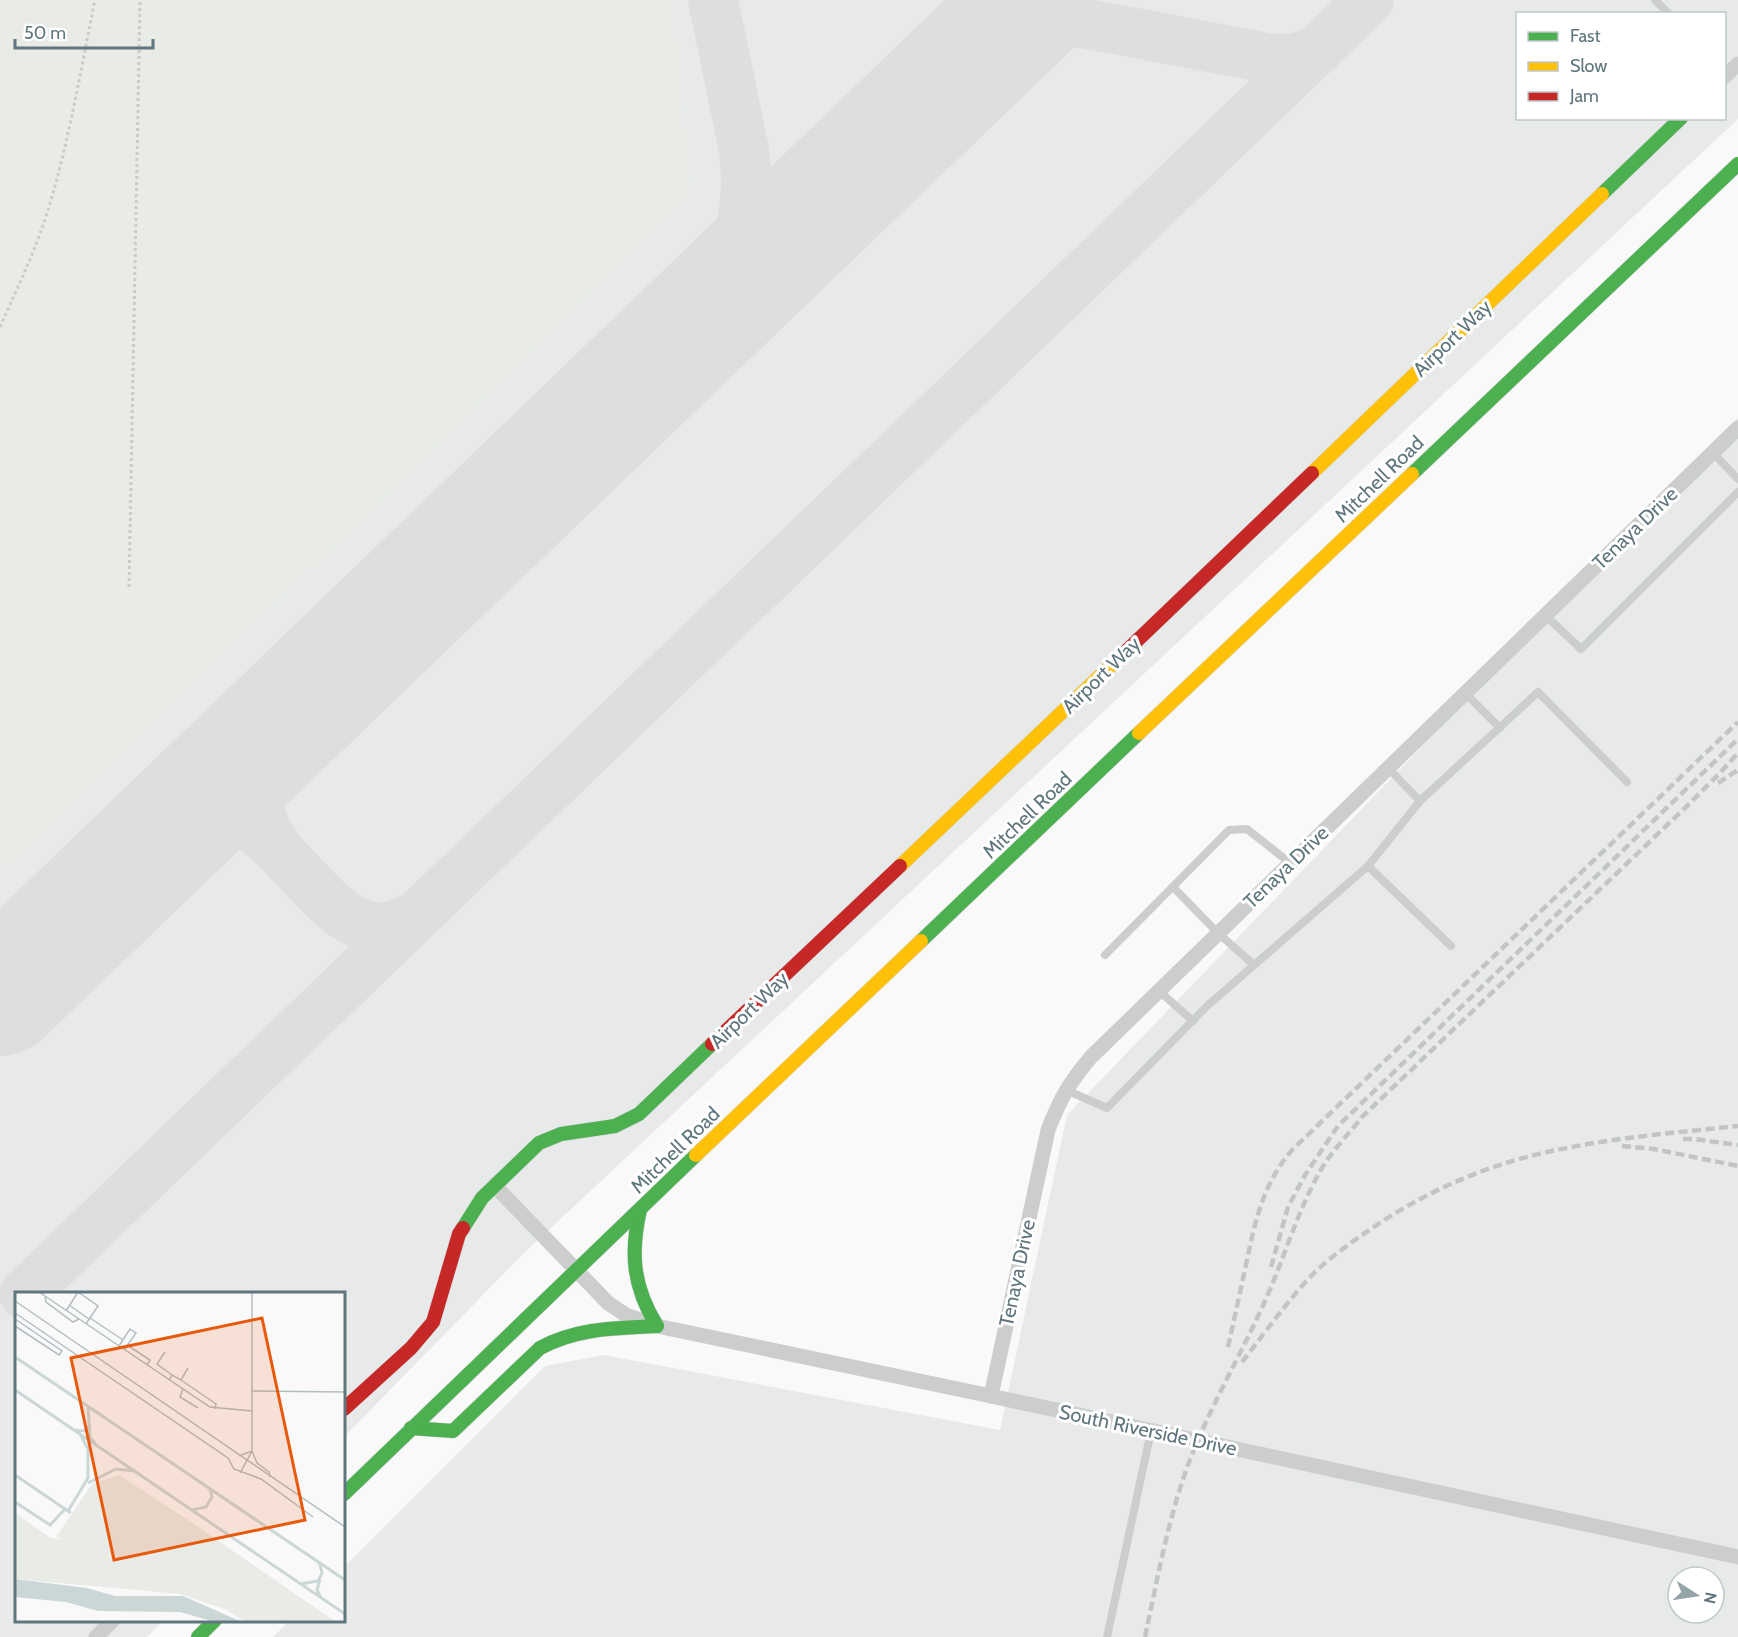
<svg xmlns="http://www.w3.org/2000/svg" width="1738" height="1637" font-family="Cabin,sans-serif">
  <rect width="100%" height="100%" fill="#f9f9f9"/>
  <!-- built -->
  <g fill="#e7eae9" fill-rule="evenodd">
    <path d="M 111,0 L 1738,0 L 1738,119 L 524,1253 L 344,1437 L 344,1294 L 16,1294 L 16,1620 L 163,1621 L 147,1637 L 0,1637 L 0,688 ZM 1518,14 L 1724,14 L 1724,118 L 1518,118 Z"/>
    <path d="M 1738,418 L 1738,1637 L 273,1637 L 289,1621 L 344,1620 L 344,1567 L 545,1366 L 604,1355 L 1000,1430 L 1067,1115 ZM 1678,1577 L 1714,1577 L 1714,1613 L 1678,1613 Z"/>
  </g>
  <!-- green -->
  <path fill="#e8ebe6" d="M 0,0 L 672,0 L 691,193 L 182,697 L 0,872 Z"/>
  <g fill="none" stroke-linecap="round" stroke-linejoin="round">
    <!-- taxiway -->
    <g stroke="#dededf" stroke-width="50">
      <path d="M 970,61 C 1008,30 1033,18 1083,23 L 1272,59 L 1295,58 L 1317,51"/>
      <path d="M 696,324 C 735,269 752,218 744,150 L 713,0"/>
      <path d="M 280,725 C 262,750 252,781 260,812 C 266,839 284,857 303,876 C 338,914 368,947 420,913"/>
      <path d="M 166,834 C 205,806 245,815 276,848"/>
      <path d="M 24,1294 L 1369,0"/>
    </g>
    <!-- runway -->
    <path stroke="#dededf" stroke-width="124" d="M 0,994 L 1034,0"/>
    <!-- fast casing -->
    <g stroke="#d5d6d7" stroke-width="15">
      <g id="fast">
        <path d="M 1602,194 L 1681,118"/>
        <path d="M 1412,474 L 1738,164"/>
        <path d="M 921,941 L 1139,733"/>
        <path d="M 640,1210 C 630,1254 633,1287 657,1326"/>
        <path d="M 463,1228 L 482,1198 L 539,1143 L 561,1134 L 615,1126 L 639,1114 L 712,1044"/>
        <path d="M 411,1428 L 453,1431 L 540,1348 C 577,1328 616,1328 657,1326"/>
        <path d="M 344,1494 L 696,1155"/>
        <path d="M 198,1637 L 215,1620"/>
      </g>
    </g>
    <!-- slow casing -->
    <g stroke="#d5d6d7" stroke-width="15">
      <g id="slow">
        <path d="M 1312,473 L 1602,194"/>
        <path d="M 1139,733 L 1412,474"/>
        <path d="M 900,866 L 1120,657"/>
        <path d="M 696,1155 L 921,941"/>
      </g>
    </g>
    <!-- jam casing -->
    <g stroke="#d5d6d7" stroke-width="15">
      <g id="jam">
        <path d="M 1120,657 L 1312,473"/>
        <path d="M 712,1044 L 900,866"/>
        <path d="M 344,1409 L 411,1348 L 433,1322 L 459,1234 L 463,1228"/>
      </g>
    </g>
    <!-- path -->
    <g stroke="#cacccc" stroke-width="3" stroke-dasharray="3 3" stroke-linecap="butt">
      <path d="M 0,327 C 18,287 36,249 49,207 C 69,140 81,69 95,0"/>
      <path d="M 129,587 L 140,0"/>
    </g>
    <!-- lane -->
    <g stroke="#cccece" stroke-width="8">
      <path d="M 1655,0 L 1669,14"/>
      <path d="M 1713,453 L 1738,479"/>
      <path d="M 1545,615 L 1581,649 L 1738,492"/>
      <path d="M 1465,693 L 1500,728"/>
      <path d="M 1388,768 L 1420,801 L 1368,866 L 1451,946"/>
      <path d="M 1420,801 L 1538,692 L 1627,782"/>
      <path d="M 1173,887 L 1218,933 L 1254,965"/>
      <path d="M 1105,955 L 1229,830 L 1247,829 L 1290,863"/>
      <path d="M 1159,991 L 1193,1021"/>
      <path d="M 1066,1090 L 1107,1108 L 1207,1006 L 1368,866"/>
      <path d="M 1107,1637 L 1151,1431"/>
    </g>
    <!-- street -->
    <g stroke="#cccece" stroke-width="15">
      <path d="M 1724,77 L 1738,64"/>
      <path d="M 495,1186 L 608,1303 L 626,1315 L 657,1326 L 991,1396 L 1738,1557"/>
      <path d="M 991,1396 L 1048,1130 C 1060,1099 1069,1083 1091,1057 L 1738,428"/>
      <path d="M 96,1637 L 113,1620"/>
    </g>
    <!-- fast -->
    <use href="#fast" stroke="#4caf50" stroke-width="14"/>
    <!-- slow -->
    <use href="#slow" stroke="#ffc107" stroke-width="14"/>
    <!-- jam -->
    <use href="#jam" stroke="#c62828" stroke-width="14"/>
    <!-- rail -->
    <g stroke="#c3c4c5" stroke-width="4.5" stroke-dasharray="9 4.5" stroke-linecap="butt">
      <path d="M 1718,783 L 1738,770"/>
      <path d="M 1683,1139 L 1694,1139 L 1738,1145"/>
      <path d="M 1622,1146 L 1654,1149 L 1738,1166"/>
      <path d="M 1271,1267 L 1288,1207 L 1305,1175 L 1338,1126 L 1738,739"/>
      <path d="M 1228,1347 C 1234,1320 1240,1292 1246,1265 C 1255,1221 1263,1183 1293,1149 L 1738,722"/>
      <path d="M 1242,1362 C 1264,1334 1286,1303 1310,1277 C 1328,1259 1350,1243 1371,1229 C 1413,1200 1460,1177 1509,1162 C 1583,1140 1662,1134 1738,1126"/>
      <path d="M 1145,1637 C 1159,1571 1171,1502 1198,1440 C 1218,1393 1244,1348 1265,1301 C 1284,1259 1296,1215 1318,1175 C 1329,1154 1347,1136 1362,1117 L 1687,806 L 1719,774 L 1738,753"/>
    </g>
  </g>
  <g text-anchor="middle" dominant-baseline="central" stroke-width="6" stroke-linejoin="round" paint-order="stroke">
    <!-- street labels -->
    <g font-size="20" fill="#5f767e" stroke="#fff">
      <text transform="translate(1452 338) rotate(-44)">Airport Way</text>
      <text transform="translate(1379 479) rotate(-44)">Mitchell Road</text>
      <text transform="translate(1635 528) rotate(-44)">Tenaya Drive</text>
      <text transform="translate(1101 675) rotate(-44)">Airport Way</text>
      <text transform="translate(1027 815) rotate(-44)">Mitchell Road</text>
      <text transform="translate(1286 867) rotate(-44)">Tenaya Drive</text>
      <text transform="translate(749 1010) rotate(-44)">Airport Way</text>
      <text transform="translate(675 1150) rotate(-44)">Mitchell Road</text>
      <text transform="translate(1017 1273) rotate(-78)">Tenaya Drive</text>
      <text transform="translate(1148 1430) rotate(12)">South Riverside Drive</text>
    </g>
  </g>
  <!-- overview -->
  <g transform="translate(15 1292)">
    <rect width="330" height="330" fill="#f9f9f9"/>
    <path d="M 104,183 L 176,230 L 321,330 L 230,330 L 212,318 L 165,302 L 0,287 L 0,221 L 36,246 L 50,248 L 41,245 L 77,192 Z" fill="#e8ebe6"/>
    <path d="M 0,287 L 72,296 L 100,304 L 168,304 L 227,330 L 200,330 L 165,320 L 83,319 L 51,310 L 0,305 Z" fill="#cbd7d7"/>
    <path fill="none" stroke="#cbd7d7" stroke-width="3" d="M 0,65 L 330,288M 0,98 L 330,322M 73,114 L 75,145 L 82,154M 59,138 L 69,139 L 75,133M 0,183 L 56,221M 73,191 L 101,177 L 120,179M 0,210 L 35,233 L 50,217M 176,218 L 191,215 L 197,205 L 195,197M 53,219 L 73,186 L 73,157 L 65,142M 305,287 L 302,298 L 306,306M 286,292 L 303,289 L 307,281 L 305,272"/>
    <path fill="none" stroke="#b2bdc1" stroke-width="1.5" d="M 24,0 L 195,115 L 237,119M 63,0 L 83,14 L 71,32M 30,5 L 31,10 L 58,30 L 64,27M 0,9 L 330,235M 54,13 L 74,27M 51,19 L 63,0M 0,21 L 213,166 L 219,177 L 246,187 L 298,225M 75,26 L 108,48M 0,27 L 47,59 L 44,63 L 0,34M 112,53 L 135,68 L 132,73M 104,54 L 115,37 L 121,41 L 109,58M 150,60 L 142,72 L 157,83M 154,88 L 157,83 L 166,88 L 173,76M 166,88 L 201,112 L 200,117M 168,97 L 165,105 L 183,116M 237,99 L 330,100M 224,164 L 237,159 L 242,171 L 254,180 L 255,185M 225,181 L 237,159 L 237,0"/>
    <path fill="#e8590c" fill-opacity="0.15" stroke="#e8590c" stroke-width="3" d="M 247,26 L 290,228 L 99,268 L 56,66 Z"/>
    <rect width="330" height="330" fill="none" stroke="#5f767e" stroke-width="3"/>
  </g>
  <!-- legend -->
  <rect x="1516" y="12" width="210" height="108" fill="#ffffff" stroke="#bfc8cb" stroke-width="1.5"/>
  <rect x="1528" y="32" width="30" height="9" fill="#4caf50" stroke="#bfc8cb" stroke-width="1.5"/>
  <text x="1570" y="42" font-size="18" fill="#5f767e">Fast</text>
  <rect x="1528" y="62" width="30" height="9" fill="#ffc107" stroke="#bfc8cb" stroke-width="1.5"/>
  <text x="1570" y="72" font-size="18" fill="#5f767e">Slow</text>
  <rect x="1528" y="92" width="30" height="9" fill="#c62828" stroke="#bfc8cb" stroke-width="1.5"/>
  <text x="1570" y="102" font-size="18" fill="#5f767e">Jam</text>
  <!-- north arrow -->
  <g transform="translate(1696 1595) rotate(102)"><circle r="28" fill="#ffffff" stroke="#bfc8cb" stroke-width="1.5"/>
  <path d="M0-4.5L10 22L0 15L-10 22Z" fill="#95a4a9"/>
  <text y="-9" font-size="16" font-weight="bold" text-anchor="middle" fill="#5f767e">N</text>
  </g>
  <!-- scale -->
  <path d="M15 39v9h138v-9" fill="none" stroke="#5f767e" stroke-width="3"/>
  <text x="24" y="39" font-size="18" fill="#5f767e" stroke="#ffffff" stroke-width="4.5" paint-order="stroke">50 m</text>
</svg>
